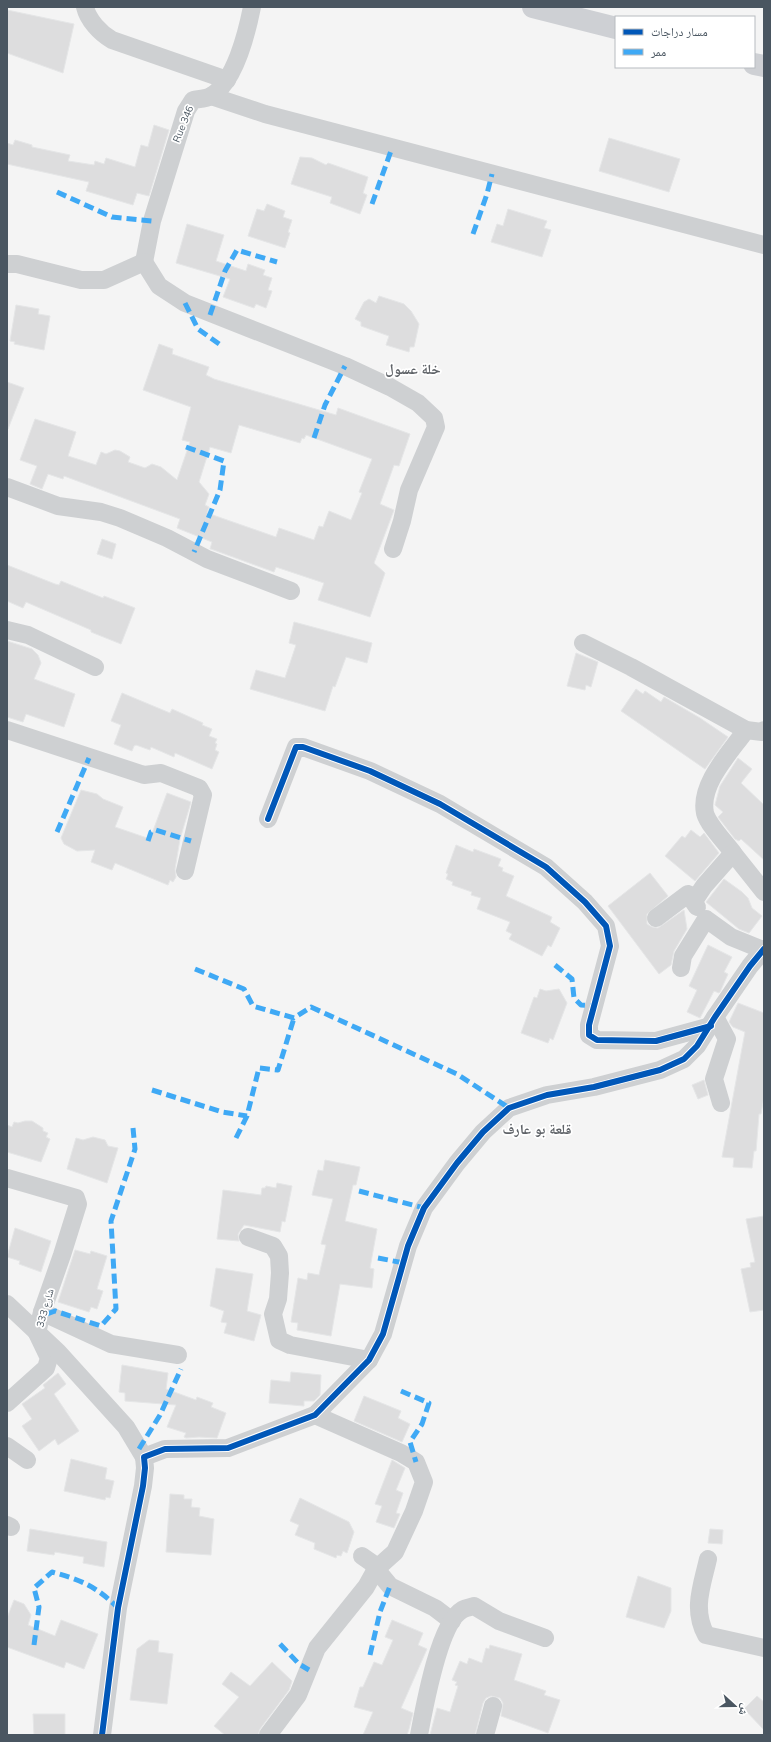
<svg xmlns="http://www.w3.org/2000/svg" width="771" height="1742" font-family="Mulish,'Noto Naskh Arabic',sans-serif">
  <rect width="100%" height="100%" fill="#f4f4f4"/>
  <!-- building -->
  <g fill="#ddddde" stroke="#e5e6e7" fill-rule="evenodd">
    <path d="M 7,10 L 74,24 L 63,73 L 7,53 Z"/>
    <path d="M 154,125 L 169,130 L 149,196 L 137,193 L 133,205 L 86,191 L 89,182 L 7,164 L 7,143 L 13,145 L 15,140 L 32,145 L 32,147 L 70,155 L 68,161 L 94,165 L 95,161 L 104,164 L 106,158 L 135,167 L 141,145 L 148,147 Z"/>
    <path d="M 609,138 L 680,159 L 669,192 L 599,171 Z"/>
    <path d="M 300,157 L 312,158 L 326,165 L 328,163 L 368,177 L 363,193 L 367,195 L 360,214 L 330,203 L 332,197 L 291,184 Z"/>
    <path d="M 267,204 L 285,211 L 283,217 L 292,220 L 288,232 L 290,233 L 285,248 L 248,236 L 257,209 L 264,211 Z"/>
    <path d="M 508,209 L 547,221 L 544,228 L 551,230 L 542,257 L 491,242 L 497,224 L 503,226 Z"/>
    <path d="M 187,224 L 224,235 L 216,261 L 246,271 L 248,264 L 265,270 L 263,275 L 272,278 L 268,290 L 272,291 L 266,308 L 256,304 L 254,308 L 223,297 L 230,279 L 176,263 Z"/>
    <path d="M 379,296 L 404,304 L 411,311 L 419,324 L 414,347 L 410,347 L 409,352 L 386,345 L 389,336 L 361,326 L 361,322 L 355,319 L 364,302 L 369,299 L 376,303 Z"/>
    <path d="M 16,305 L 39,309 L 38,314 L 50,316 L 44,350 L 14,344 L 15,342 L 10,341 Z"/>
    <path d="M 159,344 L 173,349 L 172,354 L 209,367 L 206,375 L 214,379 L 336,415 L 338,408 L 410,434 L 399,466 L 394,465 L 380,504 L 394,510 L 374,563 L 385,573 L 370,617 L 318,600 L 324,583 L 276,567 L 274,572 L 211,549 L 210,549 L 212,542 L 177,528 L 180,519 L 64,476 L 63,479 L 48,474 L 42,489 L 30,484 L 37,466 L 20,460 L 35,419 L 76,432 L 68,456 L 96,465 L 101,452 L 106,454 L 115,450 L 120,451 L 130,457 L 128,462 L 145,468 L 152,464 L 161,467 L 177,480 L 190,442 L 182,440 L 191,407 L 143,390 ZM 239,425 L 300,443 L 302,438 L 304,439 L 306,435 L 372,459 L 359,492 L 362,493 L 351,520 L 329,511 L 323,527 L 319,526 L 314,540 L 279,528 L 276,537 L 207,513 L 209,507 L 205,505 L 209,494 L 199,482 L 210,447 L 231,453 Z"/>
    <path d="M 7,382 L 24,388 L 8,429 L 7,429 Z"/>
    <path d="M 102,539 L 116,544 L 112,559 L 97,554 Z"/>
    <path d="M 7,565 L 55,584 L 59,585 L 61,581 L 103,598 L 104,596 L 135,608 L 121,644 L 91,632 L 91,630 L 26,602 L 23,608 L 7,601 Z"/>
    <path d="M 294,622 L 372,643 L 367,663 L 346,657 L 335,687 L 333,686 L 325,711 L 250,689 L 256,670 L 285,678 L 296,645 L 289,643 Z"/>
    <path d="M 7,641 L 32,649 L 38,655 L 41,663 L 34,679 L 75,694 L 64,727 L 26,714 L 23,722 L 7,717 Z"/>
    <path d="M 576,653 L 598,662 L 591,687 L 586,685 L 585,690 L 567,686 Z"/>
    <path d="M 636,689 L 643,694 L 645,691 L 661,702 L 664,697 L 700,718 L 728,737 L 705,769 L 621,711 Z"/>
    <path d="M 122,693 L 170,713 L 172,709 L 203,723 L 202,725 L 212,729 L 209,736 L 217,739 L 215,743 L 217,744 L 215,750 L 219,752 L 212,769 L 175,753 L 174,757 L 151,747 L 150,750 L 136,745 L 134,746 L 132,751 L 114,744 L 121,725 L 111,721 Z"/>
    <path d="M 738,758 L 752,769 L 741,783 L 764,805 L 764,860 L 741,839 L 739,841 L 735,839 L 718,817 L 723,812 L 715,805 L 720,786 Z"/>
    <path d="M 81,790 L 97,794 L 103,799 L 123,807 L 115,827 L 150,839 L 167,793 L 191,802 L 180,839 L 175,869 L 176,877 L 173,882 L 170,880 L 168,885 L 115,863 L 112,870 L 91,862 L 95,850 L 77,851 L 64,844 L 61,838 Z"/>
    <path d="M 691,830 L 700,837 L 704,833 L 719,853 L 695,881 L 665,856 L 682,836 L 685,838 Z"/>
    <path d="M 456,845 L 473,852 L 474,849 L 501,859 L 498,866 L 503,868 L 502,871 L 514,876 L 506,896 L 552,917 L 550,922 L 560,928 L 551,947 L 548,945 L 542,956 L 509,939 L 512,934 L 506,931 L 510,922 L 477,909 L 481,898 L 471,895 L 472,892 L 452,885 L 453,882 L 446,879 L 448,874 L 446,873 Z"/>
    <path d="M 650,873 L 668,896 L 647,914 L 647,924 L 652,927 L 658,928 L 684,910 L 687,929 L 674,951 L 671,965 L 659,974 L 608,906 Z"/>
    <path d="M 724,879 L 742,892 L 748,898 L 752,908 L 762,916 L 749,933 L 739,929 L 706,902 Z"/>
    <path d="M 708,945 L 732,957 L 724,972 L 728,974 L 720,992 L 719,993 L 714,991 L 700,1018 L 687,1012 L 697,990 L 689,986 Z"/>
    <path d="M 540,989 L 546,991 L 559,989 L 567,1003 L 553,1040 L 550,1038 L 548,1043 L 521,1033 L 534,997 L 537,998 Z"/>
    <path d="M 738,1003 L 764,1013 L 764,1097 L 761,1114 L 759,1114 L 756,1151 L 754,1151 L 752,1168 L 733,1167 L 734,1158 L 722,1157 L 745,1032 L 733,1027 L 729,1022 Z"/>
    <path d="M 704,1080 L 708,1095 L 698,1099 L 692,1085 Z"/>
    <path d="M 25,1121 L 32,1121 L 43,1128 L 43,1131 L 48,1133 L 46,1137 L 50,1139 L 41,1162 L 7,1152 L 7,1125 L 12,1127 L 14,1122 L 18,1123 Z"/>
    <path d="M 93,1137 L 105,1140 L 108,1146 L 118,1148 L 107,1183 L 67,1169 L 76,1138 L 83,1140 Z"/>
    <path d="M 325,1160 L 360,1167 L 356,1185 L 353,1185 L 345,1221 L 377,1229 L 370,1268 L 374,1269 L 372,1288 L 340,1284 L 331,1336 L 297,1330 L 298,1323 L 291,1322 L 298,1278 L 307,1280 L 308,1273 L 319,1275 L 326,1245 L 321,1244 L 333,1199 L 312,1195 L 318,1170 L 323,1171 Z"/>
    <path d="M 277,1183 L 292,1186 L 285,1222 L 282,1221 L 280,1232 L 244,1225 L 238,1234 L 239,1241 L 217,1239 L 223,1190 L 261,1195 L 262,1188 L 265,1188 L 266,1186 L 276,1188 Z"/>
    <path d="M 764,1216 L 764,1310 L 750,1312 L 741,1269 L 751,1267 L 750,1263 L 755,1262 L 746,1219 Z"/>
    <path d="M 15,1228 L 51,1241 L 41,1272 L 19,1264 L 20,1261 L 7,1257 Z"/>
    <path d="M 75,1250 L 90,1254 L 91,1251 L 107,1256 L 97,1289 L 103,1291 L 97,1309 L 91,1307 L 89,1312 L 58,1302 Z"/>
    <path d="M 216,1268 L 253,1274 L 247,1311 L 261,1315 L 254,1341 L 224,1333 L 227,1323 L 221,1322 L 224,1311 L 210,1306 Z"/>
    <path d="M 122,1365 L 168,1373 L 166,1389 L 196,1400 L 197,1397 L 213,1403 L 211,1407 L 226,1413 L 217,1438 L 199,1437 L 186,1438 L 184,1437 L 186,1433 L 167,1427 L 176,1405 L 125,1401 L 125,1393 L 119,1392 Z"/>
    <path d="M 291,1372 L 321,1375 L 320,1395 L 314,1401 L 304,1401 L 304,1406 L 269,1403 L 271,1380 L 290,1382 Z"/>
    <path d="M 58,1373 L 66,1384 L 54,1394 L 79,1431 L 58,1445 L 55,1439 L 39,1451 L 22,1426 L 32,1419 L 22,1404 L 45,1388 L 43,1385 Z"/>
    <path d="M 364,1396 L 401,1411 L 398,1418 L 410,1424 L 402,1442 L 354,1421 Z"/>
    <path d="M 71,1459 L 107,1468 L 105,1479 L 114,1481 L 110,1498 L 106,1497 L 105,1500 L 64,1491 Z"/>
    <path d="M 392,1460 L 405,1468 L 396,1490 L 403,1493 L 396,1513 L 400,1514 L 394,1528 L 376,1522 L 382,1506 L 375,1504 Z"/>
    <path d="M 170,1494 L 184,1495 L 184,1499 L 192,1499 L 191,1507 L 200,1508 L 199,1516 L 214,1519 L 211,1555 L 166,1552 Z"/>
    <path d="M 300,1498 L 349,1522 L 354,1532 L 347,1553 L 343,1551 L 341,1556 L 337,1555 L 336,1558 L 314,1549 L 315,1543 L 295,1535 L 299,1525 L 290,1521 Z"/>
    <path d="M 30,1529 L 107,1542 L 104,1567 L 83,1563 L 84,1557 L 55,1552 L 54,1555 L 27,1551 Z"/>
    <path d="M 710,1529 L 723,1530 L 722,1544 L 708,1543 Z"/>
    <path d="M 638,1576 L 671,1588 L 671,1611 L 664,1628 L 626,1617 Z"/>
    <path d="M 14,1600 L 24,1604 L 31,1615 L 28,1625 L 55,1636 L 61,1620 L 98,1634 L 84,1669 L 66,1662 L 64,1668 L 7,1647 L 7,1618 Z"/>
    <path d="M 392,1620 L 423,1633 L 418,1645 L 427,1649 L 401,1708 L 413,1713 L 409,1729 L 407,1735 L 363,1735 L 373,1712 L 354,1707 L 360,1687 L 363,1687 L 374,1662 L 382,1665 L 393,1640 L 385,1637 Z"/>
    <path d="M 149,1640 L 159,1641 L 158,1652 L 173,1654 L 167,1704 L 130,1700 L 137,1649 Z"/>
    <path d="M 490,1645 L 522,1654 L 514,1680 L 546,1691 L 544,1695 L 560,1700 L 548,1733 L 501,1716 L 503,1703 L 500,1698 L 491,1696 L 486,1698 L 483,1703 L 475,1735 L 430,1735 L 437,1708 L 450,1712 L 458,1686 L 455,1685 L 457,1682 L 452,1680 L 460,1661 L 467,1664 L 469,1658 L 482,1663 L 486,1648 L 489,1649 Z"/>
    <path d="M 272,1662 L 292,1681 L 289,1690 L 260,1729 L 258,1735 L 225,1735 L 214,1726 L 239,1697 L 222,1684 L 231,1672 L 250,1686 Z"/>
    <path d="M 757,1696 L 764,1702 L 764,1730 L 744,1709 Z"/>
    <path d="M 33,1714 L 65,1714 L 65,1735 L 34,1735 Z"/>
  </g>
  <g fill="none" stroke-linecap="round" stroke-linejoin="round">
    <!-- street -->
    <g stroke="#ced0d2" stroke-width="18">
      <path d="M 85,7 C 88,20 100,33 112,40 L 227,80"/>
      <path d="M 211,96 L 265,114 L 764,245"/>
      <path d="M 144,262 L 152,221 L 186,111 L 193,100 C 198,99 206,99 211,96 C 235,82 247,32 252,7"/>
      <path d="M 7,264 L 17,264 L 81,280 L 104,280 L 144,262 L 159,286 L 185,303 L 345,366 L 390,387 L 418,403 L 434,418 L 436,427 L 409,490 L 402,521 L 393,549"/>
      <path d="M 7,487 L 58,506 L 101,512 L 120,518 L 167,538 L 207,559 L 291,591"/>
      <path d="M 7,630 L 28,635 L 95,667"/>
      <path d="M 583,643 L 631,667 L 746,730 L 762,732 L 764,730"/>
      <path d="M 7,730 L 144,775 L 161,773 L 199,788 L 203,795 L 185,871"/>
      <path d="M 268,819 L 296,747 L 303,747 L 370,771 L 440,804 L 546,867 L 585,902 L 606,926 L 610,946 L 589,1025 L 589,1035 L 597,1040 L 656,1041 L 711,1026"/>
      <path d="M 733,853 C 726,843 708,825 705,813 C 699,784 730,753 746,730"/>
      <path d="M 694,901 L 704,886 L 733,853 L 764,892"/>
      <path d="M 656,918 L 688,894 L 697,907"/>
      <path d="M 681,968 L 683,956 L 706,919 L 731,937 L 763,950"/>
      <path d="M 715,1017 L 727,1039 L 714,1079 L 721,1103"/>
      <path d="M 7,1178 L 76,1198 L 78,1204 L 62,1255 L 42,1312 L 37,1333 L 49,1358 L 46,1368 L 7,1403"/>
      <path d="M 248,1237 L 273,1246 L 279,1256 L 280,1273 L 278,1299 L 273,1314 L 279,1340 L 290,1345 L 369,1360"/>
      <path d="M 7,1304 L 58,1352 L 126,1427 L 144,1457"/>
      <path d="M 42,1312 L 111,1344 L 178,1355"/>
      <path d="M 7,1446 L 27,1460"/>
      <path d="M 7,1525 L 11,1527"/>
      <path d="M 362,1556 L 372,1563 L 376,1569 L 390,1586 L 435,1608 L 452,1621"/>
      <path d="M 708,1559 C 702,1586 692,1609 706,1635 L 764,1648"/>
      <path d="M 102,1735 L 118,1608 L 143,1486 L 145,1468 L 144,1457 L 165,1449 L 228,1448 L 315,1415 L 369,1360 L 383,1334 L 408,1246 L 424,1208 L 457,1163 L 483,1132 L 509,1108 L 547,1095 L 594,1087 L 660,1070 L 684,1059 L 697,1046 L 715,1017 L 750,966 L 764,949"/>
      <path d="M 268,1735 L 298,1695 L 317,1648 L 366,1587 L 376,1569 L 395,1552 L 414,1511 L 424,1482 L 416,1462 L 401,1453 L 315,1415"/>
      <path d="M 419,1735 C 424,1709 439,1623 462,1610 C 465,1608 470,1607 474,1606 L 499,1621 L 545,1638"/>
      <path d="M 485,1735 L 493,1706"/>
    </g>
    <!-- secondary -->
    <g stroke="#ced0d4" stroke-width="22">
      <path d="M 533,7 L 616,28"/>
      <path d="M 754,64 L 764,66"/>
    </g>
    <!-- quiet -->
    <g stroke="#3fa9f5" stroke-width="5" stroke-dasharray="10 5" stroke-linecap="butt">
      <path d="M 57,192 L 112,217 L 152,221"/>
      <path d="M 372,204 L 392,148"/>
      <path d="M 473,234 L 487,194 L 492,174"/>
      <path d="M 185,303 L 198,329 L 222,346"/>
      <path d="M 210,315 L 225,271 L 237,250 L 277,262"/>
      <path d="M 314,438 L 325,405 L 345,366"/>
      <path d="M 186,447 L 224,461 L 220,490 L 194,552"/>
      <path d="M 57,832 L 89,758"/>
      <path d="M 148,841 L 151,832 L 156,830 L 191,841"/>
      <path d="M 555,965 L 572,979 L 574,998 L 581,1005 L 594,1006"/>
      <path d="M 195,969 L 244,989 L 253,1006 L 294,1018 L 311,1007 L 457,1074 L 509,1108"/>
      <path d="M 152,1090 L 222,1112 L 247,1116"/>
      <path d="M 236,1138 L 247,1116 L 259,1068 L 278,1070 L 294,1018"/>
      <path d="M 359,1191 L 424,1208"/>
      <path d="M 378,1258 L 404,1263"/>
      <path d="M 47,1314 L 55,1311 L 101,1326 L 116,1309 L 111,1221 L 135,1149 L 133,1128"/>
      <path d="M 401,1391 L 429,1403 L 422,1424 L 410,1442 L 416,1462"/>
      <path d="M 139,1449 L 160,1415 L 181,1369"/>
      <path d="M 280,1644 L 299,1664 L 309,1670"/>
      <path d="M 34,1645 L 39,1607 L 34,1588 L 52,1572 C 81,1580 96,1586 118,1608"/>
      <path d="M 370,1655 L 380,1612 L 390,1586"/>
    </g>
    <!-- cycleway casing -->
    <g stroke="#fff" stroke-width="8">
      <g id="cycleway">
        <path d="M 268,819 L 296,747 L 303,747 L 370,771 L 440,804 L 546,867 L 585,902 L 606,926 L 610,946 L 589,1025 L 589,1035 L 597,1040 L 656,1041 L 711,1026"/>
        <path d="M 102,1735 L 118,1608 L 143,1486 L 145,1468 L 144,1457 L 165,1449 L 228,1448 L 315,1415 L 369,1360 L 383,1334 L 408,1246 L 424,1208 L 457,1163 L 483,1132 L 509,1108 L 547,1095 L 594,1087 L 660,1070 L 684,1059 L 697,1046 L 715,1017 L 750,966 L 764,949"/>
      </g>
    </g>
    <!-- cycleway -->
    <use href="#cycleway" stroke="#0057b8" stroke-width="6"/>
  </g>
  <g text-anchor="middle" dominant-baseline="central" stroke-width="3.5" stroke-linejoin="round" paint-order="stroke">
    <!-- street labels -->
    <g font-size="10" fill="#4a5661" stroke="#fff">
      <text transform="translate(183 124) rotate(-68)">Rue 346</text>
      <text transform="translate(45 1308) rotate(-74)">شارع 333</text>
    </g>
    <!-- district labels -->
    <g font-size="14" font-weight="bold" fill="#5f6368" stroke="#fff">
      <text x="413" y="369">خلة عسول</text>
      <text x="537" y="1129">قلعة بو عارف</text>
    </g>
  </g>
  <!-- border -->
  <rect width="771" height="1742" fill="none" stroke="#4a5661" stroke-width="16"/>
  <!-- legend -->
  <rect x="615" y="16" width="140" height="52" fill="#ffffff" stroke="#b7bbc0"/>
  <rect x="623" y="29" width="20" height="6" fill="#0057b8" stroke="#b7bbc0"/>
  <text x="651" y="36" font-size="12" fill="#4a5661">مسار دراجات</text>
  <rect x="623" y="49" width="20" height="6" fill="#3fa9f5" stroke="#b7bbc0"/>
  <text x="651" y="56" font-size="12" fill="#4a5661">ممر</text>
  <!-- north arrow -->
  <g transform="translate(735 1706) rotate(111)" stroke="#ffffff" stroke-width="3" paint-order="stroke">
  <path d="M0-3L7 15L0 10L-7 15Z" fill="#4a5661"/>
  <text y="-6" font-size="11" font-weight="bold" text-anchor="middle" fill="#4a5661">ش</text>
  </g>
</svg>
